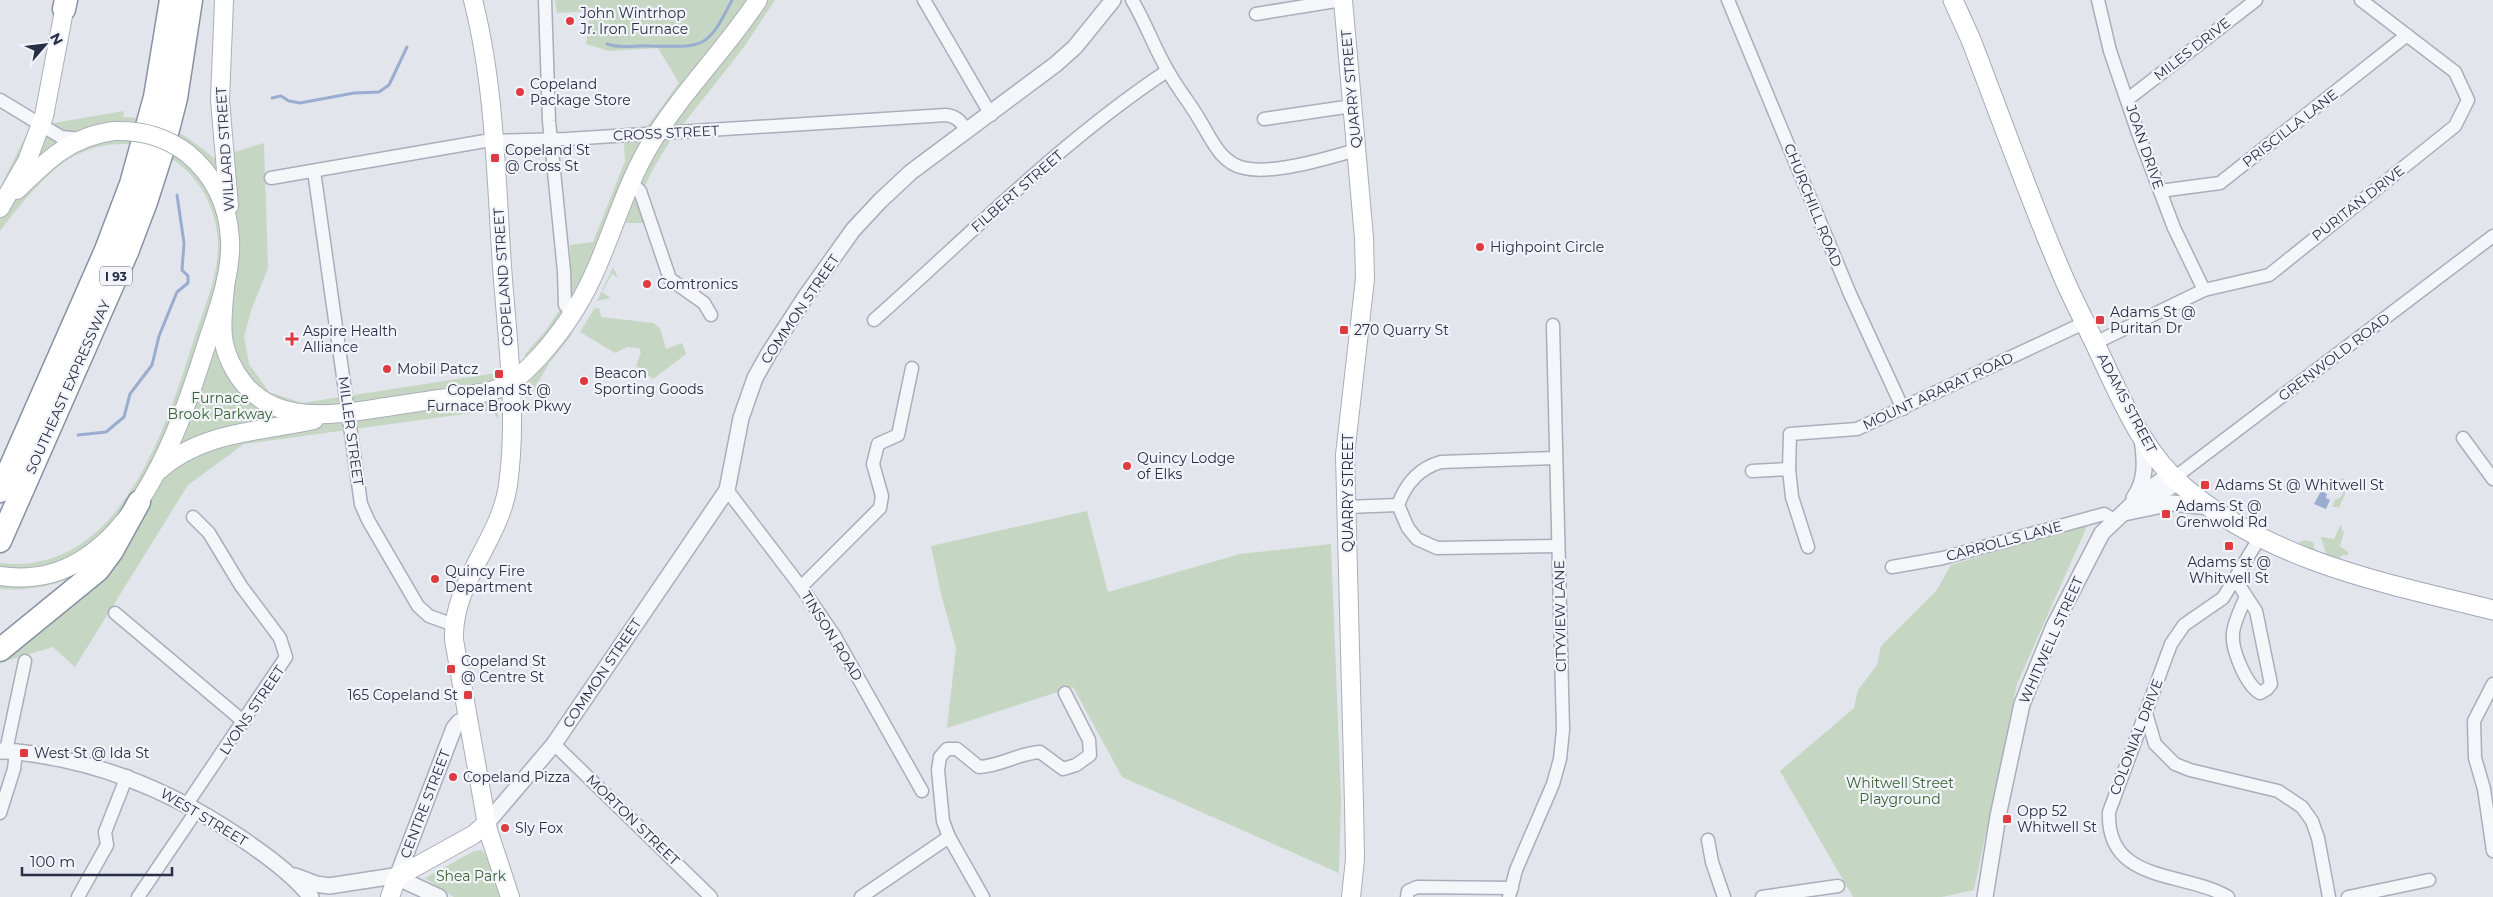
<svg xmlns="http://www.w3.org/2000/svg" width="2493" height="897" font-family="Montserrat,sans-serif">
  <rect width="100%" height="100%" fill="#e2e5ec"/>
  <!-- green -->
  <g fill="#c5d7c2">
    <path d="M 555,0 L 775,0 L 744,47 L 670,141 L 653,169 L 641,194 L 646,223 L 623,223 L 570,337 L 550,362 L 531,394 L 525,354 L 546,330 L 572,292 L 570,245 L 593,242 L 625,161 L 624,143 L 635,143 L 679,83 L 658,48 L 609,51 L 586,44 L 590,11 L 557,13 Z"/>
    <path d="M 124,111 L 123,117 C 160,118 187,135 214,158 L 264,143 L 268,268 L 251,311 L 244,337 L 249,364 L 269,392 L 302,403 L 496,373 L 498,419 L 494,413 L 486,411 L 244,444 L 188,485 L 75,667 L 53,647 L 9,660 L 6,657 L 80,575 C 53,586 29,591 0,589 L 0,563 C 118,577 165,432 193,342 C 203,310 220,274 218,240 C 213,166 141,121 74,156 C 48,170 18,207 0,231 L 0,188 L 30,127 Z"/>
    <path d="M 613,267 L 618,277 L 612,274 L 602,292 L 611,298 L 597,301 Z"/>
    <path d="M 599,308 L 601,317 L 653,323 L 660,328 L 666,349 L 682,343 L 686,354 L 653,379 L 636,366 L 641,352 L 639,348 L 627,347 L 615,353 L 580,332 L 594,309 Z"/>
    <path d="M 2343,478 C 2350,488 2344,497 2339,507 L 2332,507 L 2335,500 L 2341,497 L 2344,489 L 2339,480 Z"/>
    <path d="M 1087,511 L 1108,592 L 1240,554 L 1331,544 L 1341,799 L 1339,873 L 1122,777 L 1073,687 L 947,728 L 956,648 L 941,594 L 931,546 Z"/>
    <path d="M 2088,524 L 2017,684 L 1974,890 L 1942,897 L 1853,897 L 1780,771 L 1854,708 L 1858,690 L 1877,665 L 1881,646 L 1936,591 L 1951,565 Z"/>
    <path d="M 2341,524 L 2342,530 L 2344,532 L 2340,546 L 2348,552 L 2348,555 L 2342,555 L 2339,559 L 2326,554 L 2321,537 L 2334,539 Z"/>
    <path d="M 2304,540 L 2313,542 L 2315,551 L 2298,543 Z"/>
    <path d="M 481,850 L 486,855 L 501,897 L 454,897 L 425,878 L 474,851 Z"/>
  </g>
  <!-- water -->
  <path fill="#99add0" d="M 2321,491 L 2327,494 L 2326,498 L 2330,500 L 2326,509 L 2314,504 Z"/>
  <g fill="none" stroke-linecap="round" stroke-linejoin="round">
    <!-- stream -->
    <g stroke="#99add0" stroke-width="3">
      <path d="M 607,44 C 621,49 635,45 650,46 C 703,47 707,50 732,0"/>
      <path d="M 272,98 L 281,96 L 289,101 L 300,103 L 354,93 L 379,92 L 389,85 L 407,47"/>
      <path d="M 78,435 L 106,432 L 124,417 L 130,394 L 152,365 L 159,336 L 177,292 L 188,283 L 188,276 L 182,270 L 184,243 L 177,195"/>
    </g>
    <!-- minor casing -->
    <g stroke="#aaaeba" stroke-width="15">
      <g id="minor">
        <path d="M 545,0 L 549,121 L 564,271 L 565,305 L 572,314"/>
        <path d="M 924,0 L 991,115"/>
        <path d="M 1132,0 C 1146,23 1154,48 1168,71 C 1177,88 1190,103 1199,119 C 1211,138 1220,163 1244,168 C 1272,175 1328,158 1356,150"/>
        <path d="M 1728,0 L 1850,294 L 1903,409"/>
        <path d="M 2098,0 L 2110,51 L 2138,133 L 2174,228 L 2204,290"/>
        <path d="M 1256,14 L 1342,0"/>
        <path d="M 2128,99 L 2256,0"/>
        <path d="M 0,100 L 61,137 L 81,139"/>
        <path d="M 1264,119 L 1352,106"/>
        <path d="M 314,171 L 361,504 L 368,520 L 418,606 L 429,616 L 454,625"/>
        <path d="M 271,178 L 485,141 L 567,139 L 946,115 C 957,116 961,122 967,131"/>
        <path d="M 630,181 L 640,191 L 670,279 L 704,303 L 711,315"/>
        <path d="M 2160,191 L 2220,183 L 2407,35"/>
        <path d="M 874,320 C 970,235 1060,142 1167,71"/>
        <path d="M 2095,343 L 2204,290 L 2269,275 L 2455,126 L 2468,100 L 2455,72 L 2361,0"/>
        <path d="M 2463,438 L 2493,479"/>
        <path d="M 1556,458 L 1441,462 C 1419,468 1406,483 1398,505 L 1408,528 L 1417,539 L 1437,548 L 1558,546"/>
        <path d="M 1789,469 L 1790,434 L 1857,429 L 2084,323"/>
        <path d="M 1752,471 L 1789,469 L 1792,497 L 1808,547"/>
        <path d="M 2174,478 L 2493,236"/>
        <path d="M 727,490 L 801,587 L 834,635 L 922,791"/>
        <path d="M 1347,507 L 1398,505"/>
        <path d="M 1892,567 L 1943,558 L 2104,514 L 2114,520"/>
        <path d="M 2235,579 L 2256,611 L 2271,684 L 2267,689 L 2260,693 C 2246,685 2231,649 2233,633 C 2234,621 2242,607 2246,596"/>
        <path d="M 801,587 L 880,508 L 882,496 L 873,464 L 878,444 L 898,435 L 912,368"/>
        <path d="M 115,613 L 244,722"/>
        <path d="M 2493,684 L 2474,721 L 2475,758 L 2484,789 L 2493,851"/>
        <path d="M 2146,713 L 2155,744 L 2175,764 L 2190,770 L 2278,791 L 2302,807 L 2312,821 L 2318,838 L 2329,897"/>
        <path d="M 554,744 L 711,897"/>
        <path d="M 6,751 L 25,661"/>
        <path d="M 187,804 L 286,657 L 280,638 L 241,586 L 209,533 L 193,517"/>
        <path d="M 0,813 L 14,769 L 16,752"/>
        <path d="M 1708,840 L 1712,862 L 1724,897"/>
        <path d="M 78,897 L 107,845 L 105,832 L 127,776"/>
        <path d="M 138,897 L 197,810"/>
        <path d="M 861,897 L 949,837"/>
        <path d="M 983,897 L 949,837 L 943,821 L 938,770 L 940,757 L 947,749 L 957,749 L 979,767 C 1001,766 1019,753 1040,752 L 1063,769 L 1076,765 L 1090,755 L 1089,740 L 1065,693"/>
        <path d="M 1407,897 L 1408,891 L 1417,887 L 1512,888"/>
        <path d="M 1509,897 L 1516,870 L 1553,784 L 1560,759 L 1563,730 L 1553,325"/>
        <path d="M 1762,897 L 1838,886"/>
        <path d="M 2228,897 C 2184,871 2106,884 2109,812 L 2171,644 L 2184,625 L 2223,598 L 2260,537"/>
        <path d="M 2348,897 L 2429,880"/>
      </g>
    </g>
    <!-- tertiary casing -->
    <g stroke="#aaaeba" stroke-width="18">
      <g id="tertiary">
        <path d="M 2134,498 C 2147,480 2145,460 2142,439"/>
        <path d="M 2142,504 L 2178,482"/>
        <path d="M 2124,513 L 2172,503 L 2210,507"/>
        <path d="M 0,751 C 21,751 40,755 61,759 C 128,773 185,800 241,838 C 267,856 291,873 311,897"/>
        <path d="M 487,823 L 554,744 L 727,490 L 741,418 L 755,378 L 769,353 L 806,296 L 853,230 L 880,201 L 911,172 L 1056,64 L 1075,47 L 1113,0"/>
        <path d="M 295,876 L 316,884 L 329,886 L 394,876 L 439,897"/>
        <path d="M 397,877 L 454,728 L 459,722 L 467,718"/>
        <path d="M 1985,897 L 1998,816 L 2022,704 L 2054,626 L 2102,533 L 2144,493 L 2170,474"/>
      </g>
    </g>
    <!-- secondary casing -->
    <g stroke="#aaaeba" stroke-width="20">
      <g id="secondary">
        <path d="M 224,0 L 220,100 L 229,206"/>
        <path d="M 473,0 C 495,86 496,178 502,266 C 507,339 518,413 508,485 C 500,541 452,582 454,640 L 488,830 L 510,897"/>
        <path d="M 1343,0 L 1364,238 L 1365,279 L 1345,455 L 1354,804 L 1355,859 L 1351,897"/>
        <path d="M 17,190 C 46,161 71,136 114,131"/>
        <path d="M 0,208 L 27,161 L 44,116 L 66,0"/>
        <path d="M 226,279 C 224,298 221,318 223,337 C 225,354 234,372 245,385 C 282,428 343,413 393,406 C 424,401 456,397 487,392 C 510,387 524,373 539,357 C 560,334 579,306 592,278 C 613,233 625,186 651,143 C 682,92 725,50 758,0"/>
        <path d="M 158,471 C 202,431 259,432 314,420"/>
        <path d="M 0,576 C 122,595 176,440 205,349 C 216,314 232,276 230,239 C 228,205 214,175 187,153"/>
        <path d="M 390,897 L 397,877 L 473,835 L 487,823"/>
      </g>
    </g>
    <!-- primary casing -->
    <g stroke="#a0a7b9" stroke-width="21">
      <path id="primary" d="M 1953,0 L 1971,40 C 2001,118 2029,197 2062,274 C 2073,300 2086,324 2098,350 C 2121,398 2142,452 2184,487 C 2271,562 2385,583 2493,610"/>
    </g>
    <!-- motorway casing -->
    <g stroke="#8890a4" stroke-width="25">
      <g id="motorway">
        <path d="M 64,9 L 66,0"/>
        <path d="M 0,491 L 106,250 L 131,184 L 155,97 L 171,0"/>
        <path d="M 0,541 L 127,252 L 146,202 L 163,149 L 176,98 L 191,0"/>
        <path d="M 0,650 L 98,570 L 112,551 L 139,502"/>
      </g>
    </g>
    <!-- minor -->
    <use href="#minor" stroke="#f5f6fa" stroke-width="12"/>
    <!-- tertiary -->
    <use href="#tertiary" stroke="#f5f6fa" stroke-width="15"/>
    <!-- secondary -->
    <use href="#secondary" stroke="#fff" stroke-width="18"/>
    <!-- primary -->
    <use href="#primary" stroke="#fff" stroke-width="19"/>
    <!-- motorway -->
    <use href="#motorway" stroke="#fff" stroke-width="22"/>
    <!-- secondary-bridge casing -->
    <g stroke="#aaaeba" stroke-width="20" stroke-linecap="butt">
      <path id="secondary-bridge" d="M 114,131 C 141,130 166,137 187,153"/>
    </g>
    <!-- secondary-bridge -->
    <use href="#secondary-bridge" stroke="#fff" stroke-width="18"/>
  </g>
  <!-- markers -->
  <g fill="#dd3b40" stroke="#f2f4f9" stroke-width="2">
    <circle cx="570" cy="21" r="5"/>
    <circle cx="520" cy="92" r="5"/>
    <rect x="490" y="153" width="10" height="10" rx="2.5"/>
    <circle cx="1480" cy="247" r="5"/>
    <circle cx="647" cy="284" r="5"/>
    <rect x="2095" y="315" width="10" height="10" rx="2.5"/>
    <rect x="1339" y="325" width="10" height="10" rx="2.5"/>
    <path d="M289.5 331.5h5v5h5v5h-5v5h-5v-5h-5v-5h5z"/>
    <circle cx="387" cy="369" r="5"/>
    <rect x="494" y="369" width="10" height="10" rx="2.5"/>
    <circle cx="584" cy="381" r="5"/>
    <circle cx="1127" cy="466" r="5"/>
    <rect x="2200" y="480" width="10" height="10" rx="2.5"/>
    <rect x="2161" y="509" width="10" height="10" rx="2.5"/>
    <rect x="2224" y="541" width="10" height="10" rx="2.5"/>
    <circle cx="435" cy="579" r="5"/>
    <rect x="446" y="664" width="10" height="10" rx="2.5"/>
    <rect x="463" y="690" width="10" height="10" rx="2.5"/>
    <rect x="19" y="748" width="10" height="10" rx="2.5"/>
    <circle cx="453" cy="777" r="5"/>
    <rect x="2002" y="814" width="10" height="10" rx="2.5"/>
    <circle cx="505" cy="828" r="5"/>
  </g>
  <g text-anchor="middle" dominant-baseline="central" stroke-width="4.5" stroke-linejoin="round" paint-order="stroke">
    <!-- shield labels -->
    <rect fill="#f2f4f9" stroke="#656a7c" stroke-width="1" x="100" y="266.5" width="32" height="19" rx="4"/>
    <g font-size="12" font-weight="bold" fill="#282f46">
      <text x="116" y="276">I 93</text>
    </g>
    <!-- poi labels -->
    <g font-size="14" fill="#282f46" stroke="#f2f4f9" text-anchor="start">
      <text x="580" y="13">John Wintrhop<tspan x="580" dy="16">Jr. Iron Furnace</tspan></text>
      <text x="530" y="84">Copeland<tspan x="530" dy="16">Package Store</tspan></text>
      <text x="505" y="150">Copeland St<tspan x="505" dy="16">@ Cross St</tspan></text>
      <text x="1490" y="247">Highpoint Circle</text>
      <text x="657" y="284">Comtronics</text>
      <text x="2110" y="312">Adams St @<tspan x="2110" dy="16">Puritan Dr</tspan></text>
      <text x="1354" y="330">270 Quarry St</text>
      <text x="303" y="331">Aspire Health<tspan x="303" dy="16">Alliance</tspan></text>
      <text x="397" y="369">Mobil Patcz</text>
      <text x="594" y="373">Beacon<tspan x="594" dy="16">Sporting Goods</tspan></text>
      <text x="499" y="390" text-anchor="middle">Copeland St @<tspan x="499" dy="16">Furnace Brook Pkwy</tspan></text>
      <text x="1137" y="458">Quincy Lodge<tspan x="1137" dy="16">of Elks</tspan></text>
      <text x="2215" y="485">Adams St @ Whitwell St</text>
      <text x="2176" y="506">Adams St @<tspan x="2176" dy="16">Grenwold Rd</tspan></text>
      <text x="2229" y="562" text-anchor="middle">Adams st @<tspan x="2229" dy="16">Whitwell St</tspan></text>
      <text x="445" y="571">Quincy Fire<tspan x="445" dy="16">Department</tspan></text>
      <text x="461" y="661">Copeland St<tspan x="461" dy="16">@ Centre St</tspan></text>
      <text x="458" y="695" text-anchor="end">165 Copeland St</text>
      <text x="34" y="753">West St @ Ida St</text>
      <text x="463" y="777">Copeland Pizza</text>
      <text x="2017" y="811">Opp 52<tspan x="2017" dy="16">Whitwell St</tspan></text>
      <text x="515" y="828">Sly Fox</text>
    </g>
    <!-- street labels -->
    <g font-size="14" fill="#282f46" stroke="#f2f4f9">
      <text transform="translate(2192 49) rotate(-38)">MILES DRIVE</text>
      <text transform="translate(1351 89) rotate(-95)">QUARRY STREET</text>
      <text transform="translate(2290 128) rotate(-38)">PRISCILLA LANE</text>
      <text transform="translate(666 133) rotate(-3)">CROSS STREET</text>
      <text transform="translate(2145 147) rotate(71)">JOAN DRIVE</text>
      <text transform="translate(225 149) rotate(-94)">WILLARD STREET</text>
      <text transform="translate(1017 191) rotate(-41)">FILBERT STREET</text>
      <text transform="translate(2358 203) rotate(-38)">PURITAN DRIVE</text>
      <text transform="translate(1813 205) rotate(68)">CHURCHILL ROAD</text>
      <text transform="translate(503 277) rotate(-94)">COPELAND STREET</text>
      <text transform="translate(800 309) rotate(-56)">COMMON STREET</text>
      <text transform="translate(2334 357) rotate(-37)">GRENWOLD ROAD</text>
      <text transform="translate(68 387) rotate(-66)">SOUTHEAST EXPRESSWAY</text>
      <text transform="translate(1938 391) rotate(-25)">MOUNT ARARAT ROAD</text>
      <text transform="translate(2127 403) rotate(62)">ADAMS STREET</text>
      <text transform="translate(351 431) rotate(82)">MILLER STREET</text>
      <text transform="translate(1348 493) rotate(-90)">QUARRY STREET</text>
      <text transform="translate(2004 541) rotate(-15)">CARROLLS LANE</text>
      <text transform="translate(1560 616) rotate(-91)">CITYVIEW LANE</text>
      <text transform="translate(832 636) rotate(58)">TINSON ROAD</text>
      <text transform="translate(2051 640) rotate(-66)">WHITWELL STREET</text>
      <text transform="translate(602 673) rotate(-56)">COMMON STREET</text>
      <text transform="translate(252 710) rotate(-56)">LYONS STREET</text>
      <text transform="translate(2136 737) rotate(-69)">COLONIAL DRIVE</text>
      <text transform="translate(425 804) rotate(-69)">CENTRE STREET</text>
      <text transform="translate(204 817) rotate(31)">WEST STREET</text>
      <text transform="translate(633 820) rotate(44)">MORTON STREET</text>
    </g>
    <!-- park labels -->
    <g font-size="14" fill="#376333" stroke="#f2f4f9">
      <text x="220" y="398">Furnace<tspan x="220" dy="16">Brook Parkway</tspan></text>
      <text x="1900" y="783">Whitwell Street<tspan x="1900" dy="16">Playground</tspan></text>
      <text x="471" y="876">Shea Park</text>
    </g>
  </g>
  <!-- north arrow -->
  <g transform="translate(45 45) rotate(62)" stroke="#f2f4f9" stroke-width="4" paint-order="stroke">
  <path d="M0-4L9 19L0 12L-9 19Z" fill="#282f46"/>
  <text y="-8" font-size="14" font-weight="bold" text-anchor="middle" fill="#282f46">N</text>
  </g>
  <!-- scale -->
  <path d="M22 867v8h150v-8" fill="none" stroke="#282f46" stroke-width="2.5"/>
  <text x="30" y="867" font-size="15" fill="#282f46" stroke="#f2f4f9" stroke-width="4" paint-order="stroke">100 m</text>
</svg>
